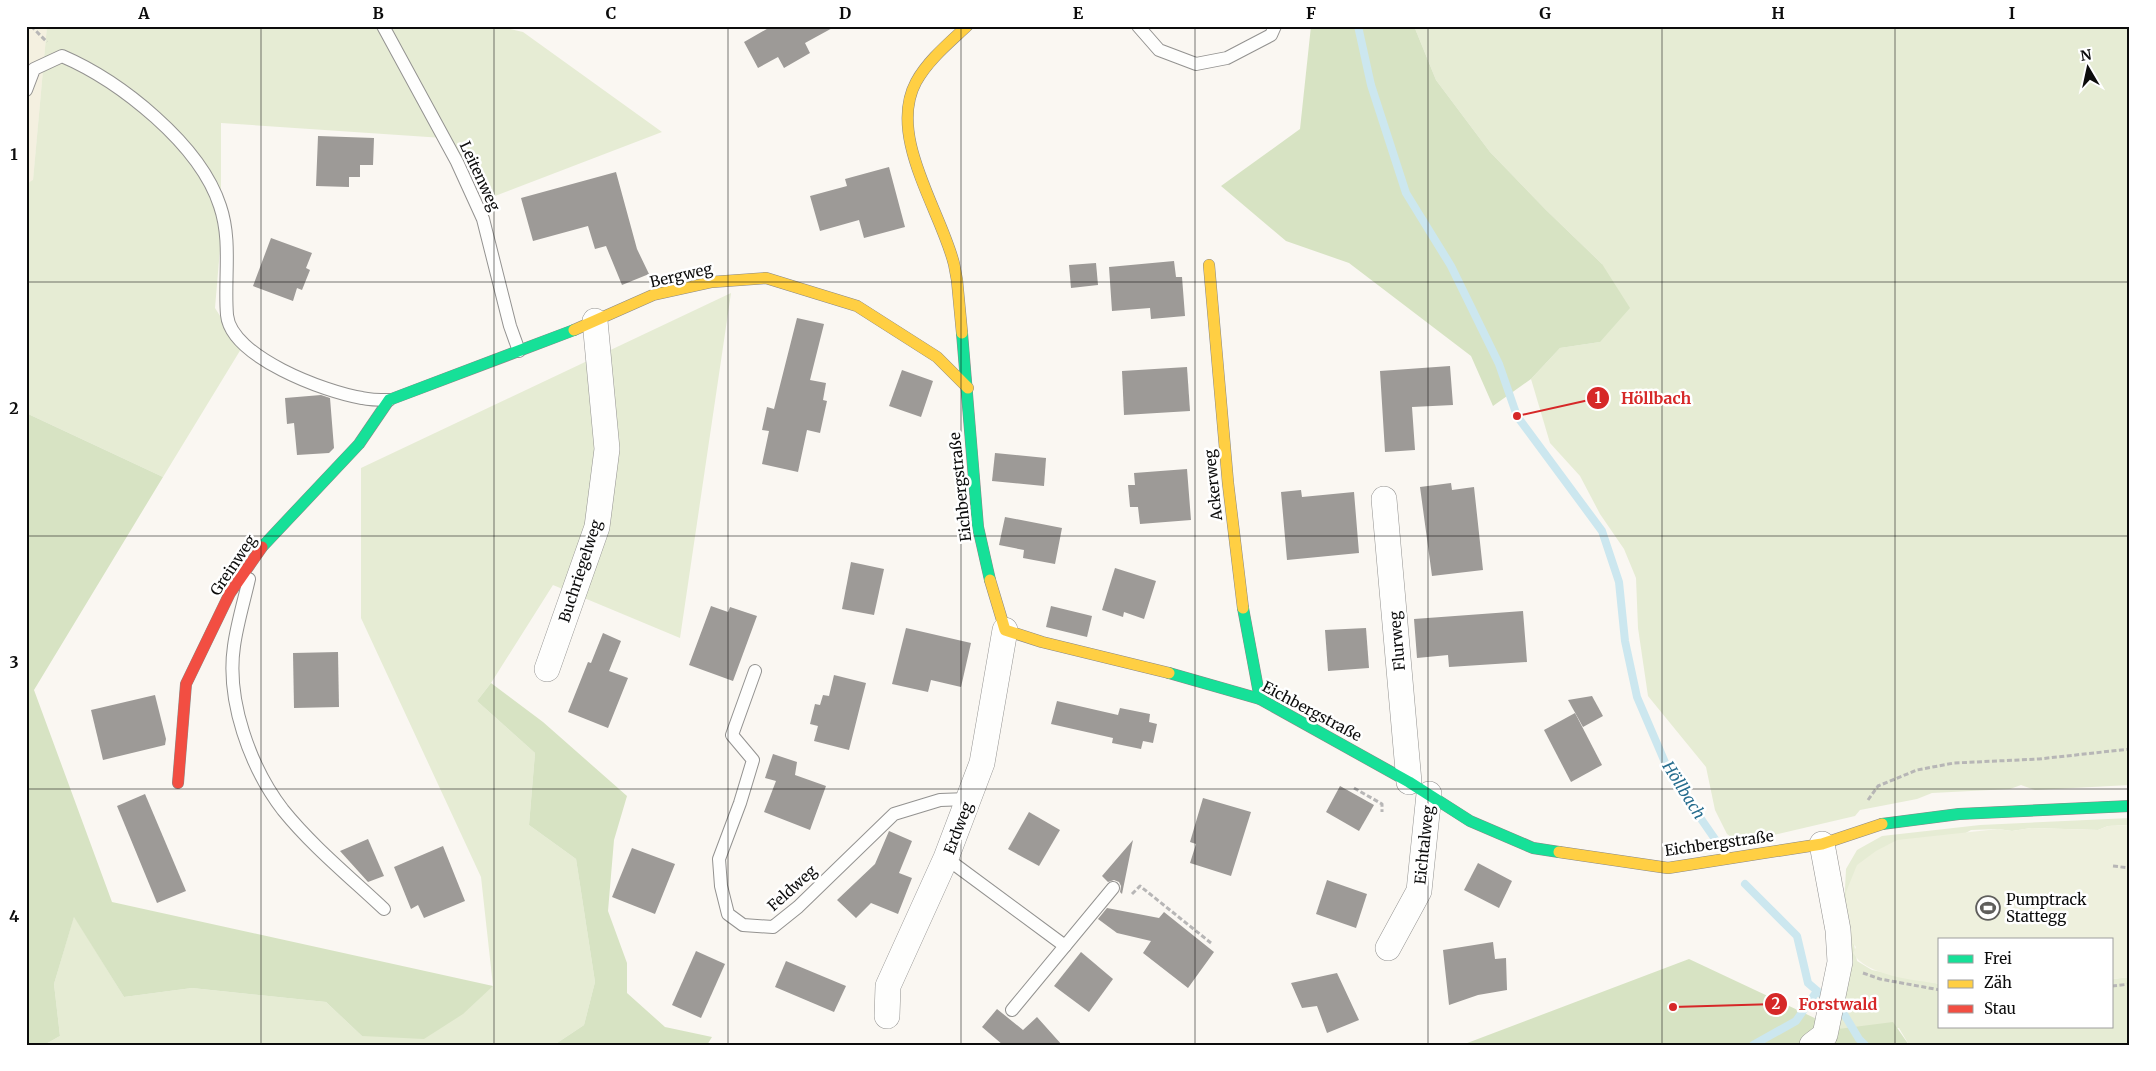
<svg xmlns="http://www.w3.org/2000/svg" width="2156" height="1071" font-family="Merriweather,serif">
  <rect width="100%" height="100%" fill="#faf7f2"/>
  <!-- farmland -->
  <path fill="#f4f0e0" d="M 26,26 L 47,26 L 33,181 L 26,184 Z"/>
  <!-- green -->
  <g fill="#e6ecd4">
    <path d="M 47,26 L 497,26 L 523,32 L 662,132 L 495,196 L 443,138 L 221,123 L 221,237 L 215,308 L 241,349 L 163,477 L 26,413 L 26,184 L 33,180 Z"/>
    <path d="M 1414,26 L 2130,26 L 2130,785 L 2035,790 L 2021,785 L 2010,789 L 1932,793 L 1917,799 L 1860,810 L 1855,816 L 1740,843 L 1727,834 L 1715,810 L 1706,767 L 1648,696 L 1638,628 L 1636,578 L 1624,549 L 1600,514 L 1580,476 L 1550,443 L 1531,379 L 1560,348 L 1600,342 L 1602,264 L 1546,210 L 1490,152 L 1436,80 Z"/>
    <path d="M 731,293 L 680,638 L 553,585 L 491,683 L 477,701 L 535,753 L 529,825 L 576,859 L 595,982 L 584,1025 L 554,1045 L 44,1045 L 60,1036 L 54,984 L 74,916 L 124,997 L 192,988 L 326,1002 L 362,1036 L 493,986 L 481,877 L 361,618 L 361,468 Z"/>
    <path d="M 2130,818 L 2130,825 L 2108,826 L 2098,830 L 2031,828 L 2012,831 L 1998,829 L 1971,830 L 1846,902 L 1857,961 L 1872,970 L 1940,984 L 1940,1027 L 2112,1027 L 2112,979 L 2130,977 L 2130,1045 L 1909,1045 L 1899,1028 L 1838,1029 L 1846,869 L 1857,850 L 1882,836 L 1980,825 Z"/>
  </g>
  <!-- forest -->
  <g fill="#d7e3c3">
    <path d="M 1311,26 L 1414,26 L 1436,80 L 1490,152 L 1546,210 L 1602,264 L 1630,308 L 1600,342 L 1560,348 L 1531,379 L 1493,406 L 1471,356 L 1349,263 L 1286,241 L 1221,186 L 1300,129 Z"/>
    <path d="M 26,413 L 163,477 L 34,690 L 112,902 L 493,986 L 463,1014 L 424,1039 L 362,1036 L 326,1002 L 192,988 L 124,997 L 74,917 L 54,984 L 60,1036 L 44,1045 L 26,1045 Z"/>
    <path d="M 491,683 L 543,722 L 627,796 L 614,840 L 608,911 L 627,963 L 627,993 L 665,1027 L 712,1037 L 707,1045 L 554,1045 L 584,1025 L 595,982 L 576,859 L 529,825 L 535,753 L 477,701 Z"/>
    <path d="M 1689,959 L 1838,1029 L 1893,1022 L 1909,1045 L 1462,1045 Z"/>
  </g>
  <!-- pitch -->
  <path fill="#eef0dd" d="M 2130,825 L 2130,977 L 2112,979 L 2112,940 L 1940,940 L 1940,984 C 1915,980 1866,976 1853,953 L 1856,947 L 1852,943 L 1846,902 L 1846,892 L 1857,865 L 1876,851 L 1897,840 L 1998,829 L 2012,831 L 2031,828 L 2098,830 L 2108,826 Z"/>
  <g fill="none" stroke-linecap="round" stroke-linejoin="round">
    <!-- stream -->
    <g stroke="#cce7ef" stroke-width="8">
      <path d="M 1358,26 L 1371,85 L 1406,193 L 1451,266 L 1499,364 L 1517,416 L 1602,531 L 1619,582 L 1625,641 L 1637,697 L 1670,774 L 1717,842"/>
      <path d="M 1745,884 L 1797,936 L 1808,983 L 1844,1014 L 1859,1039 L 1865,1045"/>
      <path d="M 1753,1045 L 1796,1021 L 1817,991"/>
    </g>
  </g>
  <!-- building -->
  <g fill="#9d9a97">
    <path d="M 772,26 L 836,26 L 805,43 L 810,53 L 784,68 L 778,57 L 758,68 L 744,42 Z"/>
    <path d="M 318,136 L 374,138 L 373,165 L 360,165 L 360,177 L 349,177 L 349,187 L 316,186 Z"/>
    <path d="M 889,167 L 905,227 L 864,238 L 859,220 L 820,231 L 810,196 L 847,186 L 845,179 Z"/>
    <path d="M 616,172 L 637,249 L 649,274 L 622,285 L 606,246 L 595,249 L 588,226 L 533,241 L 521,198 Z"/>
    <path d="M 271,238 L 312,253 L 306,268 L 310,270 L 302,290 L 297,288 L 293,301 L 253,286 Z"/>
    <path d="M 1174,261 L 1176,277 L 1182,277 L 1185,316 L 1151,319 L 1150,308 L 1112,311 L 1109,267 Z"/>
    <path d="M 1096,263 L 1098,285 L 1071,288 L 1069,265 Z"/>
    <path d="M 797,318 L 824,324 L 810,380 L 826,383 L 823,400 L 827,401 L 820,433 L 807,430 L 798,472 L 762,464 L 769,431 L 762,430 L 767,407 L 774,409 Z"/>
    <path d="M 1450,366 L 1453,405 L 1412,407 L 1415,450 L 1385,452 L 1380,371 Z"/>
    <path d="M 1187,367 L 1190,411 L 1124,415 L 1122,371 Z"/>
    <path d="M 902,370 L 933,381 L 921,417 L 889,406 Z"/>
    <path d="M 321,395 L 330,398 L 334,448 L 329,453 L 297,455 L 294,423 L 287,424 L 285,398 Z"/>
    <path d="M 995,453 L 1046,458 L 1044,486 L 992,481 Z"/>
    <path d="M 1187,469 L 1191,520 L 1140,524 L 1138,507 L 1130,507 L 1128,485 L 1135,485 L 1134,473 Z"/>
    <path d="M 1451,483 L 1452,490 L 1474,487 L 1483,570 L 1432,576 L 1420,487 Z"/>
    <path d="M 1301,490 L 1302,497 L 1354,492 L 1359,553 L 1287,560 L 1281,492 Z"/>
    <path d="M 1005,517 L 1062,528 L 1055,564 L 1023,558 L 1024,550 L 999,545 Z"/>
    <path d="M 851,562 L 884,569 L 874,615 L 842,609 Z"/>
    <path d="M 1115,568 L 1156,581 L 1144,619 L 1124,612 L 1123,617 L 1102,610 Z"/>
    <path d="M 711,606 L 728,612 L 730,607 L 757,616 L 733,681 L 689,665 Z"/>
    <path d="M 1051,606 L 1092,616 L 1087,637 L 1046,627 Z"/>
    <path d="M 1523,611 L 1527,662 L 1449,667 L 1448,655 L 1417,658 L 1414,619 Z"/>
    <path d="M 906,628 L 971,643 L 961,687 L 931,680 L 928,692 L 892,684 Z"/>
    <path d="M 1366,628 L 1369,668 L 1328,671 L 1325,630 Z"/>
    <path d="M 603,633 L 621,641 L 609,671 L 628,678 L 608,728 L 568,712 L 588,662 L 591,663 Z"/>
    <path d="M 338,652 L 339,707 L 294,708 L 293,653 Z"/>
    <path d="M 834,675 L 866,683 L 849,750 L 814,741 L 818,726 L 810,724 L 815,704 L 820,705 L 823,695 L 829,696 Z"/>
    <path d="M 155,695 L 166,739 L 165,745 L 103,760 L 91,710 Z"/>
    <path d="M 1592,696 L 1603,716 L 1583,727 L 1568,700 Z"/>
    <path d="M 1057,701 L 1118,715 L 1120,708 L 1150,714 L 1149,722 L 1157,724 L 1153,743 L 1143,741 L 1141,749 L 1112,743 L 1113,738 L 1051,724 Z"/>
    <path d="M 1575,713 L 1602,765 L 1571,782 L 1544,730 Z"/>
    <path d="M 773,754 L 797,762 L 795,775 L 826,786 L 810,830 L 764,812 L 776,781 L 765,778 Z"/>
    <path d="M 1340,786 L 1374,805 L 1359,831 L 1326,812 Z"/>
    <path d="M 145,794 L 186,891 L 157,903 L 117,806 Z"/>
    <path d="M 1203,798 L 1251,812 L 1231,876 L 1190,863 L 1196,844 L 1190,842 Z"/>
    <path d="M 1029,812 L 1060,830 L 1039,866 L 1008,849 Z"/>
    <path d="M 889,831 L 912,841 L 899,873 L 912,878 L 898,914 L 871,903 L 856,918 L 837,900 L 875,864 Z"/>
    <path d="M 368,839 L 384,876 L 368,882 L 340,851 Z"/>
    <path d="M 1133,840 L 1122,894 L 1120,892 L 1121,886 L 1119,882 L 1114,880 L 1108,882 L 1102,876 Z"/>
    <path d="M 443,846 L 465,901 L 424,918 L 418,905 L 411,909 L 394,867 Z"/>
    <path d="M 632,848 L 675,864 L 655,914 L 612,897 Z"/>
    <path d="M 1478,863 L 1512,881 L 1499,908 L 1464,890 Z"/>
    <path d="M 1327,880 L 1367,894 L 1356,928 L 1316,914 Z"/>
    <path d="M 1107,908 L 1159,918 L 1164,912 L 1214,952 L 1188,988 L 1143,953 L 1151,941 L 1117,933 L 1098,919 Z"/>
    <path d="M 1493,942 L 1495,959 L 1506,958 L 1507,990 L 1478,995 L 1449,1005 L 1443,950 Z"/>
    <path d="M 696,951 L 725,964 L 701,1018 L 672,1005 Z"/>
    <path d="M 1081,952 L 1113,979 L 1089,1012 L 1054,986 Z"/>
    <path d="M 786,961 L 846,986 L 834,1012 L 775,987 Z"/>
    <path d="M 1337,973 L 1359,1020 L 1327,1033 L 1317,1006 L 1302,1008 L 1291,983 Z"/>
    <path d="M 997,1009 L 1023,1030 L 1037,1017 L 1062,1045 L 1003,1045 L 982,1027 Z"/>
  </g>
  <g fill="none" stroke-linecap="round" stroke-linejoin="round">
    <!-- lane casing -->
    <g stroke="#939290" stroke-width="14">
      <g id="lane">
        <path d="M 383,26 L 457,162 L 483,219 L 510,326 L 519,351"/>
        <path d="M 1138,26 L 1159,50 L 1196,64 L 1227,58 L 1271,35 L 1275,26"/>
        <path d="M 26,90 L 34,69 L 62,56 C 120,81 200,144 220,206 C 232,241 224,278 227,315 C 231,357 325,392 362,398 C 371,400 380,400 389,400"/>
        <path d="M 249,579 C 244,601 237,624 234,646 C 226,700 250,767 283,810 C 312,846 350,877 384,909"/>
        <path d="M 755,671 L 732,735 L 753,760 L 740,803 L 719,859 L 721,886 L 728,914 L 743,925 L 773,927 L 798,907 L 894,814 L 940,800 L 968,799"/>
        <path d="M 946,858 L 1065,946"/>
        <path d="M 1012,1010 L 1113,888"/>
      </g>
    </g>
    <!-- street casing -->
    <g stroke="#939290" stroke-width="26">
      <g id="street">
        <path d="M 1384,499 L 1409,782"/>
        <path d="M 547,669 L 597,527 L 607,449 L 595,321"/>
        <path d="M 1388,948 L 1419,891 L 1429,794"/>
        <path d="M 887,1016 L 888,986 L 946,858 L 982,763 L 1005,630"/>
        <path d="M 1812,1045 L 1825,1035 L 1840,962 L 1838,930 L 1822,844"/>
      </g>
    </g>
    <!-- fast casing -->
    <g stroke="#8a8886" stroke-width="12">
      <g id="fast">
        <path d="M 962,333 L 978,527 L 990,580"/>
        <path d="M 262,547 L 359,444 L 389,400 L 574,330"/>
        <path d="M 1243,608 L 1260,699"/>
        <path d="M 1169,673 L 1260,699 L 1409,782 L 1470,821 L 1533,848 L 1559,852"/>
        <path d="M 1882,824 L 1959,814 L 2130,806"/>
      </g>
    </g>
    <!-- slow casing -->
    <g stroke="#8a8886" stroke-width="12">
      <g id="slow">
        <path d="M 1209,265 L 1228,483 L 1243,608"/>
        <path d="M 574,330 L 653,295 L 712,282 L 766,278 L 857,306 L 937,357 L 968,388"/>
        <path d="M 962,333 L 957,280 L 954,264 C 941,211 887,136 916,82 C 928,60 949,43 967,26"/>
        <path d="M 990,580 L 1005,630 L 1042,642 L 1169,673"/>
        <path d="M 1559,852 L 1668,868 L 1822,844 L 1882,824"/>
      </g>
    </g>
    <!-- jam casing -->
    <g stroke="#8a8886" stroke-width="12">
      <path id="jam" d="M 178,783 L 186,684 L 230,593 L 262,547"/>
    </g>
    <!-- path -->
    <g stroke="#b7b6b6" stroke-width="3" stroke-dasharray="5 2.5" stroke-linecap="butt">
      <path d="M 31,26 L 47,42"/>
      <path d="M 1354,788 L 1382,804 L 1382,812"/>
      <path d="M 1868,800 L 1878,786 L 1917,770 L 1954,763 L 2039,759 L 2130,749"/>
      <path d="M 2113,866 L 2130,868"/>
      <path d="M 1132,894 L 1140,886 L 1211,943"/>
      <path d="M 1863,973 L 1880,979 L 1940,990"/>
      <path d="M 2112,986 L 2130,984"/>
    </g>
    <!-- lane -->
    <use href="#lane" stroke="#fefefd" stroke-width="12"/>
    <!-- street -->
    <use href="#street" stroke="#fefefd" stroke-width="25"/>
    <!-- fast -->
    <use href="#fast" stroke="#16e098" stroke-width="11"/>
    <!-- slow -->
    <use href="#slow" stroke="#ffcf43" stroke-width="11"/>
    <!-- jam -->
    <use href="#jam" stroke="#f24e42" stroke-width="11"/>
  </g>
  <!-- grid -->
  <path fill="none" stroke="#0c0c0c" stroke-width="1" stroke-opacity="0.55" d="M 261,26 L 261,1045M 494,26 L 494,1045M 728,26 L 728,1045M 961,26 L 961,1045M 1195,26 L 1195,1045M 1428,26 L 1428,1045M 1662,26 L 1662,1045M 1895,26 L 1895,1045M 26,282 L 2130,282M 26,536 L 2130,536M 26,789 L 2130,789"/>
  <!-- icons -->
  <defs>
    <g id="stadium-ring" transform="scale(1.25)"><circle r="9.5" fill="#fff" stroke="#5f5e5c" stroke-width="1.5"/><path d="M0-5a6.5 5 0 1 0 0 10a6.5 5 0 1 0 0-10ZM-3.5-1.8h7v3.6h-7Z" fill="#5f5e5c"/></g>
  </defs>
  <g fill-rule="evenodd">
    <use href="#stadium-ring" x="1988" y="908"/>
  </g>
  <g text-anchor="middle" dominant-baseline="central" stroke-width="5" stroke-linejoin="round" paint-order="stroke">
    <!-- street labels -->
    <g font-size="15" fill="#0c0c0c" stroke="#fff">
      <text transform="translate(480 176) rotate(65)">Leitenweg</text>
      <text transform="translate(681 275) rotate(-13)">Bergweg</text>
      <text transform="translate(1213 485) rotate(-96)">Ackerweg</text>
      <text transform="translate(960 487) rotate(-96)">Eichbergstraße</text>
      <text transform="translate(233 565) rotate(-56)">Greinweg</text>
      <text transform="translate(580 571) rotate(-72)">Buchriegelweg</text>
      <text transform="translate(1397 641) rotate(-95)">Flurweg</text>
      <text transform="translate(1312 711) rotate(28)">Eichbergstraße</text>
      <text transform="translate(958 828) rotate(-69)">Erdweg</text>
      <text transform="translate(1719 843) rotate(-8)">Eichbergstraße</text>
      <text transform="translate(1424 845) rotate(-84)">Eichtalweg</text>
      <text transform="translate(792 888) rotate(-42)">Feldweg</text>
    </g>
    <!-- poi labels -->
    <g font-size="15" fill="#0c0c0c" stroke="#fff" text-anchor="start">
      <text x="2006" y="899">Pumptrack<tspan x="2006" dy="17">Stattegg</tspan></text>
    </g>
    <!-- water labels -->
    <g font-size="16" font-style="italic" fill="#266d8e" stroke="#fff">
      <text transform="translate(1684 790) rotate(58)">Höllbach</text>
    </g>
  </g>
  <!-- callouts -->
  <path fill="none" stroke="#d62828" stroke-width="2" d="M1517 416L1598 398M1673 1007L1776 1004"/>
  <g fill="#d62828" stroke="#fff" stroke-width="2">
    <circle cx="1517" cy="416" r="5"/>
    <circle cx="1673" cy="1007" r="5"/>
    <circle cx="1598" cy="398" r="12"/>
    <circle cx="1776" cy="1004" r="12"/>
  </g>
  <g font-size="15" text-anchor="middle" font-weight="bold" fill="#fff">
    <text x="1598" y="403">1</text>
    <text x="1776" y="1009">2</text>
  </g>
  <g font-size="16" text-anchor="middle" font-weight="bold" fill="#d62828" stroke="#fff" stroke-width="5" stroke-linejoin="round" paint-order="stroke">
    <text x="1656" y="404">Höllbach</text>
    <text x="1838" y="1010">Forstwald</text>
  </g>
  <!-- border -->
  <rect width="2156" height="1071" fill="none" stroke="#ffffff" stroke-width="55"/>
  <!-- legend -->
  <rect x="1938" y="938" width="175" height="90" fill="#ffffff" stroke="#9e9e9e"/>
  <rect x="1948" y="955" width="25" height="8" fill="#16e098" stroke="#9e9e9e"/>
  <text x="1984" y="964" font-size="15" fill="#0c0c0c">Frei</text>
  <rect x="1948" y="980" width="25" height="8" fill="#ffcf43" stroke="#9e9e9e"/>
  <text x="1984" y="988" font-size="15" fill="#0c0c0c">Zäh</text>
  <rect x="1948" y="1005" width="25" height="8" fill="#f24e42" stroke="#9e9e9e"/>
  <text x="1984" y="1014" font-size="15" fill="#0c0c0c">Stau</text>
  <!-- north arrow -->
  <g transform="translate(2088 68) rotate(351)" stroke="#ffffff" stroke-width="4" paint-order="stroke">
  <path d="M0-4L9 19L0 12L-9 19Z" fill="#0c0c0c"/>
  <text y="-8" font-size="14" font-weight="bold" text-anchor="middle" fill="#0c0c0c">N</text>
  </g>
  <rect x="28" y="28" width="2100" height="1016" fill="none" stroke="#0c0c0c" stroke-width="2"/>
  <g font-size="16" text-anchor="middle" font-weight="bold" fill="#0c0c0c">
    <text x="144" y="19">A</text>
    <text x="378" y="19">B</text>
    <text x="611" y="19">C</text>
    <text x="845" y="19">D</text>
    <text x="1078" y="19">E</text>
    <text x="1311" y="19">F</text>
    <text x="1545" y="19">G</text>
    <text x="1778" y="19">H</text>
    <text x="2012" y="19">I</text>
    <text x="14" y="160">1</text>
    <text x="14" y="414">2</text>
    <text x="14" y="668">3</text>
    <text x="14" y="922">4</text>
  </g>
</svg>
